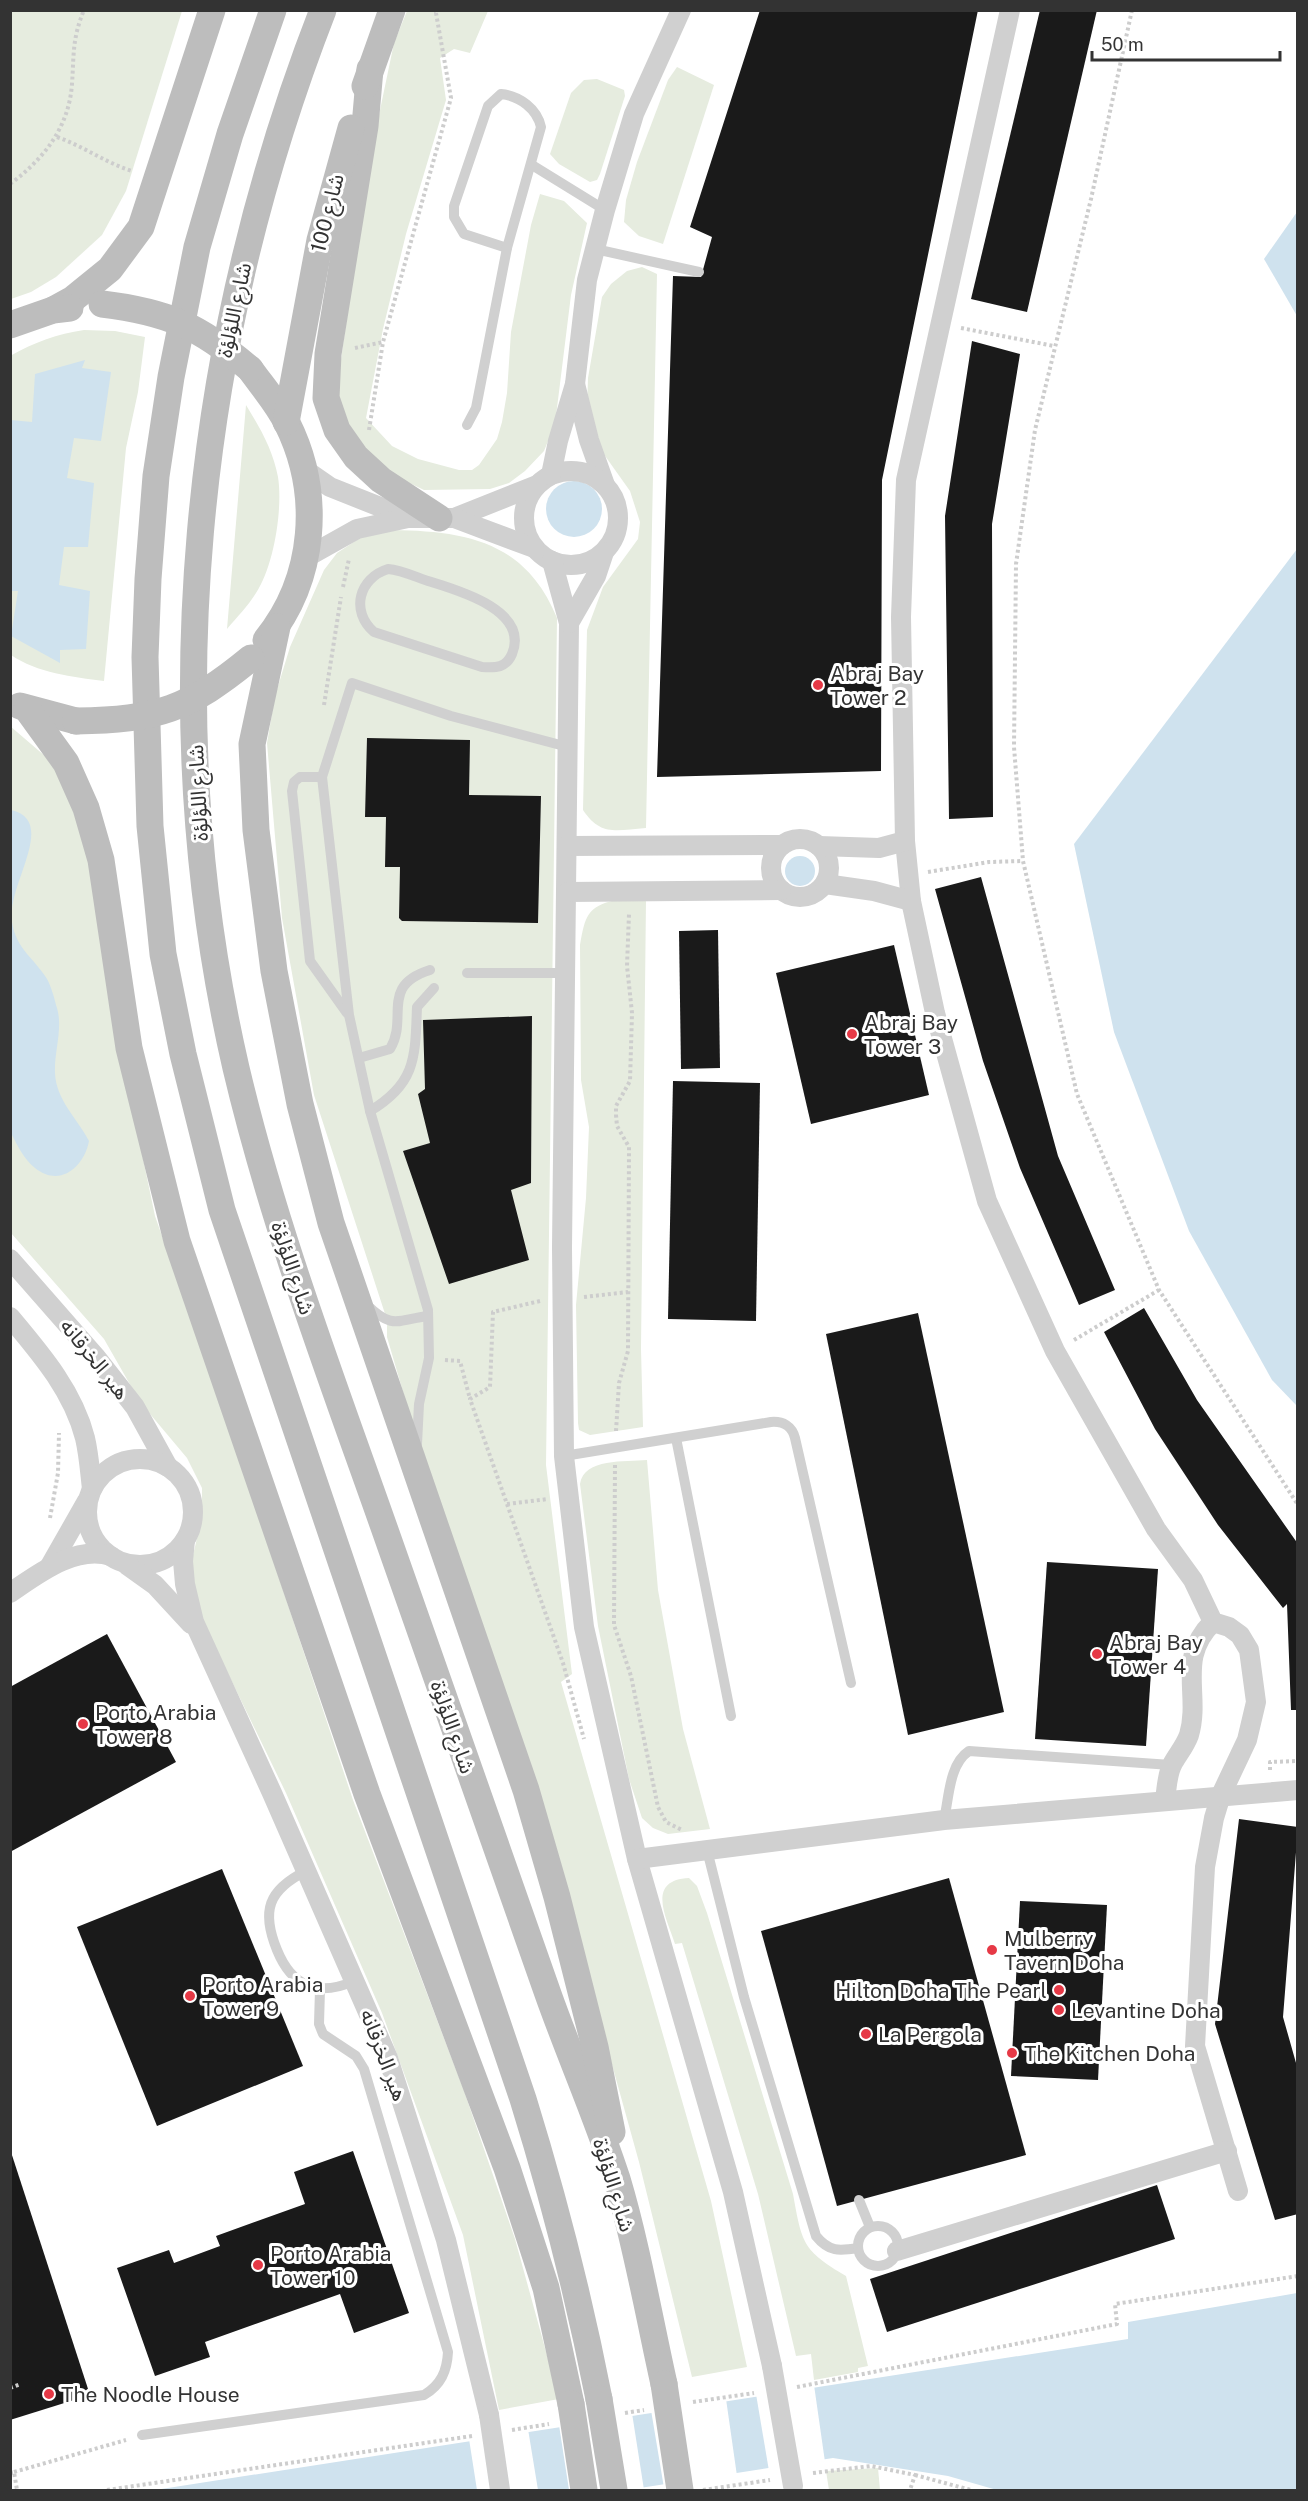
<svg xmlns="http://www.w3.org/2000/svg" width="1308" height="2501" font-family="'Public Sans','Noto Sans Arabic',sans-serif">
  <rect width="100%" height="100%" fill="#fff"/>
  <!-- green -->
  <g fill="#e6ecdf">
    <path d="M 10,11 L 182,11 L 126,191 L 102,235 L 56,277 L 31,292 L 11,299 Z"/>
    <path d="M 407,11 L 488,11 L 470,53 L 454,49 L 440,58 L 446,100 L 406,234 L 383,329 L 366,418 L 392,446 L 418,459 L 459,470 L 472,470 L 479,465 L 497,439 L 502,422 L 507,393 L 511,332 L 531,225 L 540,194 L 564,201 L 587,223 L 571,295 L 555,424 L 544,451 L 525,471 L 509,483 L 490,489 L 424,490 L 401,479 L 378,466 L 341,413 L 337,387 L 370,158 L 394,43 Z"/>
    <path d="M 677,67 L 714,85 L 663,244 L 639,236 L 624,222 L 626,200 L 637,162 L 668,80 Z"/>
    <path d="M 597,79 L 624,90 L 625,96 L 600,174 L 597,180 L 590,182 L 559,164 L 550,154 L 571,93 L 584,80 Z"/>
    <path d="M 642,267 L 657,274 L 646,828 C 617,830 601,837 583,810 L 587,630 L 603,587 L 638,539 L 640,522 L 630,491 L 603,453 L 587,407 L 588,378 L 602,297 L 611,284 L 627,271 Z"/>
    <path d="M 84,330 L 115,331 L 145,337 L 138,392 L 126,448 L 104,681 C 73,677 37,673 11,655 L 10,356 C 35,342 57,334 84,330 Z"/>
    <path d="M 246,405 C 260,428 273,450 278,477 C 283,508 274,566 256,593 C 248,606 237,617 227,629 Z"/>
    <path d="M 392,530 C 467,531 526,542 557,618 L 546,1465 L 572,1674 L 561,1682 L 711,2201 L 747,2367 L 692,2377 L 639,2162 L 562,1884 L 432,1491 L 387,1337 L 387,1320 L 314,1095 L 282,918 L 267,743 L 275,696 L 290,647 L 324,570 L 337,553 L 363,536 Z"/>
    <path d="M 10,726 L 45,756 L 69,790 L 90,844 L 111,1006 L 155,1216 L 223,1410 L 353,1800 L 463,2088 L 515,2239 L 559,2399 L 499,2410 L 463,2235 L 382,2013 L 286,1793 L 203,1622 L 190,1568 L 202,1517 L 202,1488 L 187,1458 L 140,1402 L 104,1339 L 11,1233 Z"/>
    <path d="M 616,900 L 646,900 L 641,1349 L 643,1427 L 590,1435 L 579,1430 L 578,1423 L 576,1305 L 586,1198 L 589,1127 L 581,1080 L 580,945 C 585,917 587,906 616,900 Z"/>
    <path d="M 647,1460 L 658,1590 L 683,1729 L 710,1829 L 668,1834 L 653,1828 L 642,1818 L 629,1779 L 598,1626 L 580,1484 C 584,1458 625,1462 647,1460 Z"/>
    <path d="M 689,1878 L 697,1886 L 707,1913 L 793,2194 C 802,2243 802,2250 846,2276 L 868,2366 L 858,2368 L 858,2372 L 814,2380 L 811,2354 L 796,2356 L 758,2194 L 682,1943 L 675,1944 C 667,1919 645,1880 689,1878 Z"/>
    <path d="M 878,2468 L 880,2490 L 829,2490 L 826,2471 Z"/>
  </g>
  <!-- water -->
  <g fill="#cfe2ee">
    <path d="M 1297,212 L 1297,316 L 1264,259 Z"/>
    <path d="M 85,360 L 82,368 L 111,372 L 101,441 L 74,438 L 67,478 L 94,483 L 88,547 L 64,547 L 59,585 L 90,591 L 86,649 L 60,650 L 60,663 L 11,636 L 18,591 L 10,591 L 11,420 L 32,422 L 35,374 Z"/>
    <circle cx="574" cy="509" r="28"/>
    <path d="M 1297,549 L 1297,1406 L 1272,1380 L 1189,1231 L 1114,1032 L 1074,844 Z"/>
    <path d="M 11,810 C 59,821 6,885 12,922 C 16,949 35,959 47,979 C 51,986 54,997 56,1005 C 64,1026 54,1051 55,1073 C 56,1100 77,1118 89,1141 C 84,1167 60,1188 35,1168 C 24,1159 17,1145 11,1133 Z"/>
    <circle cx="800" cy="871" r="15"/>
    <path d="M 1297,2293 L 1297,2490 L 997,2490 L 948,2476 L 833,2458 L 627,2490 L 155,2490 L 1128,2339 L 1128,2322 Z"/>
  </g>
  <!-- pier -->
  <g fill="#fff">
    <path d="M 814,2385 L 825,2462 L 769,2471 L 756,2394 Z"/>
    <path d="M 726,2399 L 737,2476 L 664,2488 L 651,2410 Z"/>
    <path d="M 632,2413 L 644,2490 L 569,2490 L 559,2425 Z"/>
    <path d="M 528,2429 L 538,2490 L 477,2490 L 469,2439 Z"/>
  </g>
  <!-- building -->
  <g fill="#1a1a1a">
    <path d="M 760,10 L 978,10 L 882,480 L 881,771 L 657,777 L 673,276 L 701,277 L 712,237 L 690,227 Z"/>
    <path d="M 1040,10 L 1097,10 L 1027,312 L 971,299 Z"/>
    <path d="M 972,341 L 1020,354 L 992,524 L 993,817 L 949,819 L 945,516 Z"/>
    <path d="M 367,738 L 470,740 L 469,795 L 541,796 L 538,923 L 402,921 L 399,918 L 400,867 L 385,867 L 386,817 L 365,817 Z"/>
    <path d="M 981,877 L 1058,1156 L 1115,1290 L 1079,1305 L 1020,1168 L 983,1061 L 935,889 Z"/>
    <path d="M 718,930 L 720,1068 L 681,1069 L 679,931 Z"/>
    <path d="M 894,945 L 929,1095 L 811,1124 L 776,973 Z"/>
    <path d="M 532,1016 L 531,1183 L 511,1190 L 529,1260 L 449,1284 L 403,1151 L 430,1143 L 418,1094 L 425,1089 L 423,1020 Z"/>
    <path d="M 673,1081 L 760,1083 L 756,1321 L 668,1319 Z"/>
    <path d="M 1144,1308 L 1197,1400 L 1298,1544 L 1298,1710 L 1291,1710 L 1287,1604 L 1283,1608 L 1218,1525 L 1155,1429 L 1104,1332 Z"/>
    <path d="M 918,1313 L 1004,1712 L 908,1735 L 826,1334 Z"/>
    <path d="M 1047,1562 L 1158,1569 L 1146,1746 L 1035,1739 Z"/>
    <path d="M 107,1634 L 176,1762 L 10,1852 L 10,1687 Z"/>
    <path d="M 1239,1819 L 1298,1827 L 1283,2017 L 1298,2070 L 1298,2214 L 1275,2220 L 1215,2024 Z"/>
    <path d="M 222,1869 L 303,2066 L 157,2126 L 77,1927 Z"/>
    <path d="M 949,1878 L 1026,2155 L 837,2206 L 761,1931 Z"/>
    <path d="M 1020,1901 L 1107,1905 L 1098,2080 L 1011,2076 Z"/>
    <path d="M 10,2149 L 90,2395 L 10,2420 Z"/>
    <path d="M 353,2151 L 409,2313 L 354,2333 L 340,2294 L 205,2342 L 210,2357 L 155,2376 L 117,2268 L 169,2250 L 174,2263 L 220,2246 L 216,2236 L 305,2204 L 294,2172 Z"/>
    <path d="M 1157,2185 L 1175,2239 L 887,2332 L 870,2279 Z"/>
  </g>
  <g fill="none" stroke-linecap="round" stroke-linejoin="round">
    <!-- path -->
    <g stroke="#cdcdcd" stroke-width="4" stroke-dasharray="3 3" stroke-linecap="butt">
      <path d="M 1132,10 L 1091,199 L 1035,430 L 1016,564 L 1014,747 L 1023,861 L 1077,1094 L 1159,1290 L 1298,1505"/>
      <path d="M 57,137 C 83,146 106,163 132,171"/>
      <path d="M 10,184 C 44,159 69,127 72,84 C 74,55 72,39 84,10"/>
      <path d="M 961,328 L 1054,346"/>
      <path d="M 355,348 L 383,342"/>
      <path d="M 369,430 L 383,342 L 451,98 L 436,13 L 438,10"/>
      <path d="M 343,587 L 349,559"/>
      <path d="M 324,705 L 341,597"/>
      <path d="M 928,872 L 989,862 L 1023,861"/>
      <path d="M 584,1297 L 628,1292"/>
      <path d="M 540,1301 L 493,1312 L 490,1387 L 470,1399 L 563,1663 L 584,1739"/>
      <path d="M 1074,1340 L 1159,1290"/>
      <path d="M 445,1360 L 460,1361 L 470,1399"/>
      <path d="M 616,1431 L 619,1383 L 628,1351 L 629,1147 L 617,1126 L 616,1115 L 616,1106 L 630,1081 L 632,1013 L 627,966 L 629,914"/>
      <path d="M 615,1465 L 614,1625 L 631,1676 L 658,1807 L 666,1822 L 682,1830"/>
      <path d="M 507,1504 L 548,1499"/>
      <path d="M 50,1518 L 58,1473 L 59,1433"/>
      <path d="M 1270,1770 L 1270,1762 L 1298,1761"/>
      <path d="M 797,2387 L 1117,2324 L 1115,2304 L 1298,2276"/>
      <path d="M 10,2388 L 21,2384"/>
      <path d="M 693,2402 L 754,2393"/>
      <path d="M 625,2413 L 644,2410"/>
      <path d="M 512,2430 L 549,2424"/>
      <path d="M 14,2472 L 126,2440"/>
      <path d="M 10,2473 L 14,2472 L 17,2490"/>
      <path d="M 813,2473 L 871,2466 L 915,2475 L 910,2490"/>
      <path d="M 915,2475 L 971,2490"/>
      <path d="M 107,2490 L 472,2436"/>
      <path d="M 703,2490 L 770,2480"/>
    </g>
    <!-- lane -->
    <g stroke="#d0d0d0" stroke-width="10">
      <path d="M 501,94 C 520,96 537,109 541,127 L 507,248 L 464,234 L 454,217 L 454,206 L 488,106 Z"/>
      <path d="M 532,165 L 605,210"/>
      <path d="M 595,249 L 699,272"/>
      <path d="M 467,425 L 476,408 L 507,248"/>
      <path d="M 388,569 C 401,570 416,577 428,581 C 457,590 530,610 512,654 C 506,668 496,668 482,667 L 374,632 C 350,611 359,578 388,569 Z"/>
      <path d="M 322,777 L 300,777 L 294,782 L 292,791 L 310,961 L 347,1013"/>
      <path d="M 467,973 L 566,973"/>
      <path d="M 359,1058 L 390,1049 C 409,1018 379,986 430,970"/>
      <path d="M 370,1111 C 417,1083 415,1056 417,1007 L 434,988"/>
      <path d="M 367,1305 C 393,1330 397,1320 428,1316"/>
      <path d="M 676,1438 L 731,1716"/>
      <path d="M 417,1444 L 419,1404 L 429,1358 L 428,1310 L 370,1111 L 349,1015 L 322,777 L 352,683 L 451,716 L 568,747"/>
      <path d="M 564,1456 L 771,1422 C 783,1421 792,1426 795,1438 L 851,1683"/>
      <path d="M 944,1820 C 949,1798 949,1764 969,1751 L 1171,1765"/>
      <path d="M 707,1850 L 744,1997 L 816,2236 C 829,2252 839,2251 858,2248"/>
      <path d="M 306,1871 C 268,1890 261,1911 277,1950 C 292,1987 318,1997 354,1981"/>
      <path d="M 859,2200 L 870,2227"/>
      <circle cx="878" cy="2246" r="20"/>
      <path d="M 142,2435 L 424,2395 C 441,2385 447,2371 448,2352 L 364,2069 L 356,2056 L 323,2034 L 319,2024 L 320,1989"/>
    </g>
    <!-- street -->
    <g stroke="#d0d0d0" stroke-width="20">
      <path d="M 1010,10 L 906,480 L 901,617 L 905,841 L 911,901 L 935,1013 L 987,1201 L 1055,1351 L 1156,1529 L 1193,1580 L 1213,1622 L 1229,1627 L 1240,1635 L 1249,1650 L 1256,1702 L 1247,1740 L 1221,1795 L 1214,1818 L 1205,1867 L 1195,2046 L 1238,2191"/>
      <path d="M 575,384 L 589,440 L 605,485"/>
      <path d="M 304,469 L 330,487 L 408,518"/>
      <circle cx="571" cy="518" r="47"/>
      <path d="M 551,475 L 558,441 L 575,384 L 587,280 L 605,210 L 634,114 L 681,10"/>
      <path d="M 454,518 L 537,485"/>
      <path d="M 307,557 L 357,529 L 408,518 L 454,518 L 534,548"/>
      <path d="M 552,561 L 569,623 L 562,1248 L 564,1456 L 584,1627 L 637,1859 L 733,2192 L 772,2366"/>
      <path d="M 569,623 L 596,576 L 604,552"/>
      <circle cx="800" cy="868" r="29"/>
      <path d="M 567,846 L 782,845"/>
      <path d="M 819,846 L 879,848 L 905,841"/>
      <path d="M 825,884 L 874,891 L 911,901"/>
      <path d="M 568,892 L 781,890"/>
      <path d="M 10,1259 L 95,1356 L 135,1407 L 168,1467"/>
      <path d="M 10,1317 C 41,1354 73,1391 85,1438 C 89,1455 90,1472 92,1489"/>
      <circle cx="140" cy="1512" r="53"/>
      <path d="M 185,1540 L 183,1561 L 185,1584 L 194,1622 L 272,1793 L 388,2058 L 446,2240 L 489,2415"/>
      <path d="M 127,1565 L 155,1585 L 191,1624"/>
      <path d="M 50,1566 L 87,1501"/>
      <path d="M 10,1593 C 38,1574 75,1545 111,1556"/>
      <path d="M 1165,1799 C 1167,1788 1167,1773 1173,1763 C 1178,1754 1185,1746 1189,1735 C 1201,1694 1176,1658 1213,1622"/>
      <path d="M 637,1859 L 944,1820 L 1298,1790"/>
      <path d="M 897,2251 L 1227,2151"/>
    </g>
    <!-- secondary -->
    <g stroke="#bdbdbd" stroke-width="27">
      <path d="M 273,10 L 230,134 L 197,247 L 171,377 L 156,476 L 148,579 L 145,657 L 150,826 L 163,954 L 183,1054 L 222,1210 L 523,2099 C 554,2199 579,2297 599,2399"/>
      <path d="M 323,10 C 193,344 155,717 236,1068 C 275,1233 336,1390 392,1550 C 445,1698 495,1846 548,1994 C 570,2056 597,2117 617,2179 C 637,2246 649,2317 664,2384"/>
      <path d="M 370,69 L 365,126 L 328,354 L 326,398 L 337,430 L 356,457 L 381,480 L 439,518"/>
      <path d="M 365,86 L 392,10"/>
      <path d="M 53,310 L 73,299 L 110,269 L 141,227 L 212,10"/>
      <path d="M 10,325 L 53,310 L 70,308"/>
      <path d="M 250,369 C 262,386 278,404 287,423 C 322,493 316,578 266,640"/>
      <path d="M 286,422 L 320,240 L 351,128"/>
      <path d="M 277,627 L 252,744 L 256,830 L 274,971 L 300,1104 L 331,1223 L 526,1790 L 557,1897 L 595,2047 L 612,2132"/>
      <path d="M 20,706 L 76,721"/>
      <path d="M 27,709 L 66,763 L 86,808 L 101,860 L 129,1048 L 177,1241 L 367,1794 L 507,2168 L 546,2288 L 571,2404"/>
    </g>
    <!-- street-bridge -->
    <g stroke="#d0d0d0" stroke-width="20">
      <path d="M 772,2366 L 793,2486"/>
      <path d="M 489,2415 L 500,2490"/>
    </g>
    <!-- secondary-bridge -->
    <g stroke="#bdbdbd" stroke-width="27">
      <path d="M 102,304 C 168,312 199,326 250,369"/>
      <path d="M 76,721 C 157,720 189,709 251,658"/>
      <path d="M 664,2384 L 680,2490"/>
      <path d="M 599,2399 L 614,2490"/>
      <path d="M 571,2404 L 584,2490"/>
    </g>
  </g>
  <!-- markers -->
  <g fill="#e63946" stroke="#fff" stroke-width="2">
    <circle cx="818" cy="685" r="6"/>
    <circle cx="852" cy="1034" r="6"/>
    <circle cx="1097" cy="1654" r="6"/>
    <circle cx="83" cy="1724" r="6"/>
    <circle cx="992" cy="1950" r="6"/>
    <circle cx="1059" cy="1990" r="6"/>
    <circle cx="190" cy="1996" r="6"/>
    <circle cx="1059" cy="2010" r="6"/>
    <circle cx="866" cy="2034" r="6"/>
    <circle cx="1012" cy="2053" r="6"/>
    <circle cx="258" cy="2265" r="6"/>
    <circle cx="49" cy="2394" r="6"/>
  </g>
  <g text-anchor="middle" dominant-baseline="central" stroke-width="6" stroke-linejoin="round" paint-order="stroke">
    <!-- street labels -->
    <g font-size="21" fill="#333" stroke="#fff">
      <text transform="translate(327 213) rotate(-76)">شارع 100</text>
      <text transform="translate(234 310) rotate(-78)">شارع اللؤلؤة</text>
      <text transform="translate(198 793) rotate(-93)">شارع اللؤلؤة</text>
      <text transform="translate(293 1268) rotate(72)">شارع اللؤلؤة</text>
      <text transform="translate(95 1359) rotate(51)">هير الخرقانه</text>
      <text transform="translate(453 1727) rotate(71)">شارع اللؤلؤة</text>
      <text transform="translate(384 2055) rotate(69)">هير الخرقانه</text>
      <text transform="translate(614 2185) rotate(73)">شارع اللؤلؤة</text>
    </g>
    <!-- poi labels -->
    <g font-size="21" fill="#333" stroke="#fff" text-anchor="start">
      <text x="830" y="673">Abraj Bay<tspan x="830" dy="24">Tower 2</tspan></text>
      <text x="864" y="1022">Abraj Bay<tspan x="864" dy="24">Tower 3</tspan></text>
      <text x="1109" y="1642">Abraj Bay<tspan x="1109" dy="24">Tower 4</tspan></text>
      <text x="95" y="1712">Porto Arabia<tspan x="95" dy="24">Tower 8</tspan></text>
      <text x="1004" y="1938">Mulberry<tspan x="1004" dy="24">Tavern Doha</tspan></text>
      <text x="202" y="1984">Porto Arabia<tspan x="202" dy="24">Tower 9</tspan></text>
      <text x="1047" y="1990" text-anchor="end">Hilton Doha The Pearl</text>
      <text x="1071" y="2010">Levantine Doha</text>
      <text x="878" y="2034">La Pergola</text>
      <text x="1024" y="2053">The Kitchen Doha</text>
      <text x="270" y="2253">Porto Arabia<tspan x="270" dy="24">Tower 10</tspan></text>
      <text x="61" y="2394">The Noodle House</text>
    </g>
  </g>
  <!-- border -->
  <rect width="1308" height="2501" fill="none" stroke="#333333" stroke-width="24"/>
  <!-- scale -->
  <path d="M1092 51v9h188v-9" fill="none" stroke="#333333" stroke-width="3"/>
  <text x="1101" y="51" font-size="18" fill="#333333" stroke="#ffffff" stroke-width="4.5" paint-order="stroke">50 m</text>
</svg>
